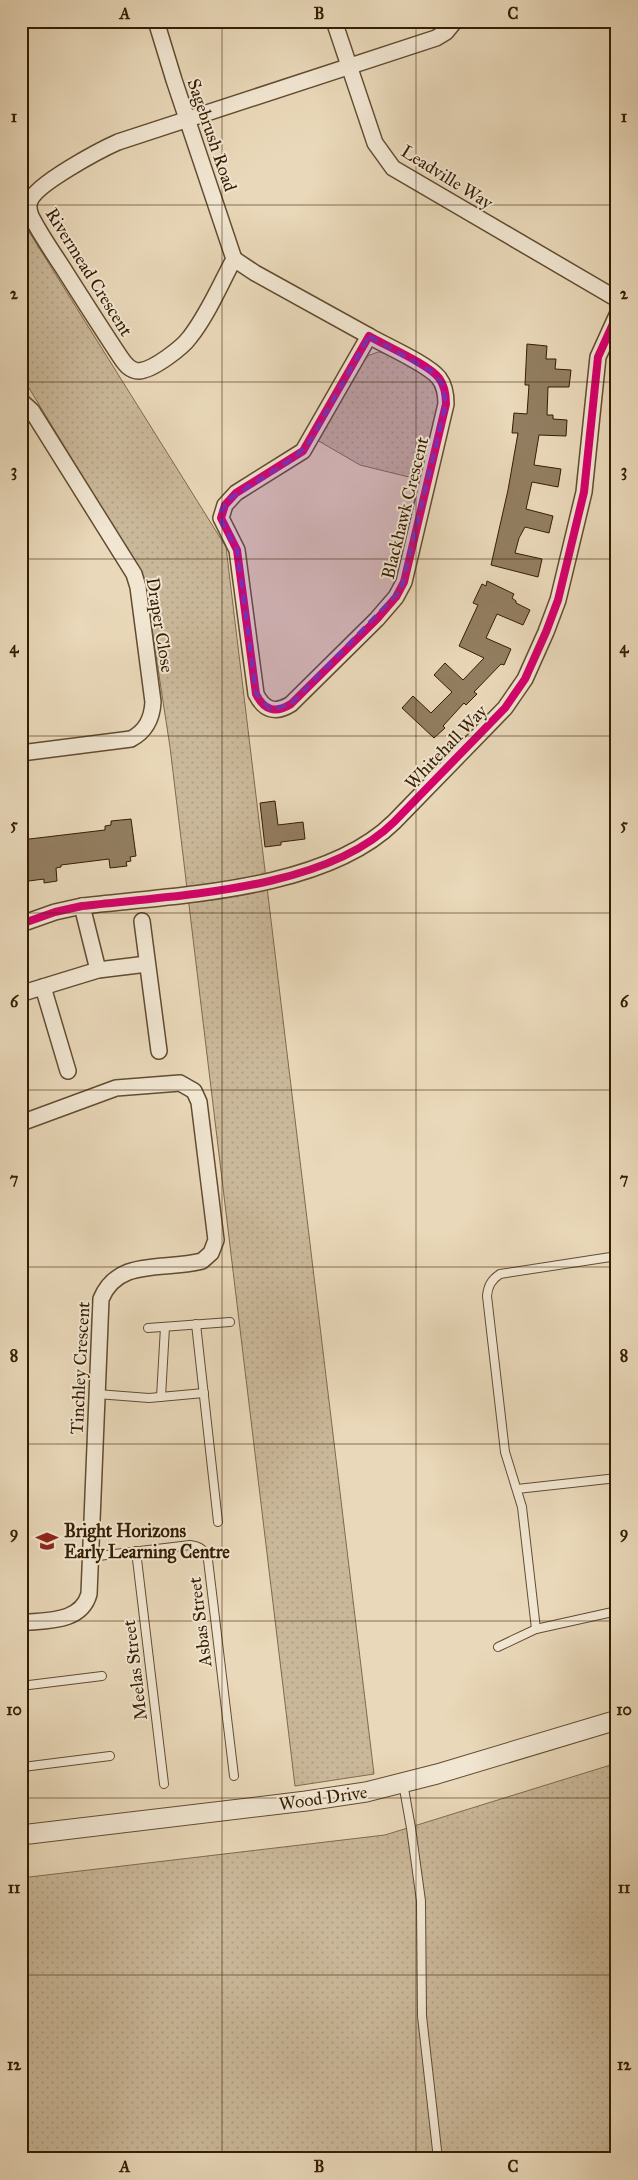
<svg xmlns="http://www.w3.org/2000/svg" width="638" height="2180" font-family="'IM FELL Great Primer',serif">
  <defs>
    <pattern id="grass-dots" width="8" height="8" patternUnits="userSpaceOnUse" patternTransform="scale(1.25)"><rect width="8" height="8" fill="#cab89a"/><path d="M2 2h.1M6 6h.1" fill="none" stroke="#ae9e83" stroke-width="1.8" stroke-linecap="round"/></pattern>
  </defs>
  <rect width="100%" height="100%" fill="#e9d8b9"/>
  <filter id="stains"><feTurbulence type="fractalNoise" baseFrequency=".004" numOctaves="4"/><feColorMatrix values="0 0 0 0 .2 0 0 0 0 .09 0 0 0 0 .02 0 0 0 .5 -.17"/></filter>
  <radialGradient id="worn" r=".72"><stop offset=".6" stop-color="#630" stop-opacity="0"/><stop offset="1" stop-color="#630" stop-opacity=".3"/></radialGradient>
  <!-- grass -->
  <g fill="url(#grass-dots)" stroke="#806a4e">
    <path d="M 21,219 L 226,547 L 374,1774 L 295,1786 L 170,747 L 146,590 L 135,562 L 21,375 Z"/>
    <path d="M 378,352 C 389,352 424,373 432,382 C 437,388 439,396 438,404 L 421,480 L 360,465 L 317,440 L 363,360 L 367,356 Z"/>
    <path d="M 617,1763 L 617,2159 L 21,2159 L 21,1878 L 385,1835 Z"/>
  </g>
  <!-- building -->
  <g fill="#937e61" stroke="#351d02">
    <path d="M 527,344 L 547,346 L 546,359 L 556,359 L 555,369 L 571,370 L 569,387 L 548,387 L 547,415 L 553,415 L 553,419 L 567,420 L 566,436 L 539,435 L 534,465 L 561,469 L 558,487 L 532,482 L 526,509 L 553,516 L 549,533 L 525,527 L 519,538 L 515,553 L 542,559 L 538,577 L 491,565 L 508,490 L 518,433 L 512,433 L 514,413 L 527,414 L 529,385 L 525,385 Z"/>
    <path d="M 487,581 L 514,594 L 512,598 L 516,601 L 516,603 L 530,610 L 523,625 L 497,614 L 486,638 L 511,649 L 504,665 L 501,664 L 474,692 L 477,694 L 466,705 L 464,703 L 443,726 L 445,728 L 434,738 L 402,708 L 413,696 L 431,713 L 452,692 L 434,675 L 445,663 L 463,680 L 484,658 L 459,646 L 478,605 L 473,603 L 482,584 L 486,586 Z"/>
    <path d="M 275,801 L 278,825 L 303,822 L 305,839 L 281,842 L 281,845 L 265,847 L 260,803 Z"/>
    <path d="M 131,819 L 136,856 L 130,857 L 131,861 L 126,862 L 127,866 L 110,868 L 109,859 L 61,865 L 61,867 L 56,868 L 57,881 L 44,883 L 44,879 L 21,882 L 21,840 L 105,830 L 105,826 L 111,825 L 111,821 Z"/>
  </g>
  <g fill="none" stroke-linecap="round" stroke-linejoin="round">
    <!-- service casing -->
    <g stroke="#624c30" stroke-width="10">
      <g id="service">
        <path d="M 196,1324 L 218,1522"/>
        <path d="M 148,1328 L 230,1322"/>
        <path d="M 97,1394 L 149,1398 L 204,1393"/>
        <path d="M 161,1397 L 165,1327"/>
        <path d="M 517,1489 L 617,1478"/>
        <path d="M 136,1551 L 164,1784"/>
        <path d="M 90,1557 L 190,1545 C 200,1546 205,1550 208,1560 L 234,1776"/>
        <path d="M 536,1629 L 522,1507 L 505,1452 L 487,1296 C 488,1286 491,1280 500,1274 L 617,1256"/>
        <path d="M 498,1647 L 536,1629 L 617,1611"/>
        <path d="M 21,1686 L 102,1676"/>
        <path d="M 21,1753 L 23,1767 L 110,1756"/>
        <path d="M 403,1783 L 411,1828 L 421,1901 L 422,2016 L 438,2159"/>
      </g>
    </g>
    <!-- minor casing -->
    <g stroke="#624c30" stroke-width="18">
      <g id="minor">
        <path d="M 156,21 L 174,80 L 234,259"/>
        <path d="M 334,21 L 375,143 L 393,168 L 617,299"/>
        <path d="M 234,259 C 220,285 208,314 190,337 C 182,348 153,370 139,371 C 130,371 125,364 121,358 C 101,328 82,298 63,268 C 52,251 40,234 31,216 C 29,211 28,206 30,201 C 36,184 100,150 118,142 L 436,38 L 446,32 L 455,21"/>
        <path d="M 234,259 L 255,273 L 369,336"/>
        <path d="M 369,336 C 386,346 428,364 439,378 C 445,386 446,394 446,404 L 404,582 L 396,597 L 377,619 L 291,704 C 275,714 264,710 256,694 L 237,550 L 221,518 L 225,505 L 236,493 L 303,451 Z"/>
        <path d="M 21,401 L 32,411 L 134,574 L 138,587 L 153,702 C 152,719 146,731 131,739 L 21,753"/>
        <path d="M 82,906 L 98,970"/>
        <path d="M 142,921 L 159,1051"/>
        <path d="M 21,924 L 55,912 L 82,906 C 176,895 324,891 394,822 L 505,708 L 525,679 L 546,632 L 558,600 L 584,492 L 598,357 L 617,315"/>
        <path d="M 43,987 L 68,1071"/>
        <path d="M 23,993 L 98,970 L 147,964"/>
        <path d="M 21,1123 L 116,1088 L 180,1083 L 194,1091 L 199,1102 L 216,1240 L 211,1253 L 202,1261 C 165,1271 118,1257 101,1299 L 89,1594 C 81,1623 46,1620 21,1623"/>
      </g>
    </g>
    <!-- tertiary casing -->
    <g stroke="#624c30" stroke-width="21">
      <path id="tertiary" d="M 21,1835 L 306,1801 L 366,1792 L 437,1774 L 617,1720"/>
    </g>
    <!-- service -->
    <use href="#service" stroke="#f1e6d2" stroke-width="8"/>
    <!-- minor -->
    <use href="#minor" stroke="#f1e6d2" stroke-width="15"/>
    <!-- tertiary -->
    <use href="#tertiary" stroke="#f1e6d2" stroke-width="19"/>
    <!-- cycleway casing -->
    <g stroke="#f1e6d2" stroke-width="11">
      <g id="cycleway">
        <path d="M 369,336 C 386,346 428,364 439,378 C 445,386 446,394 446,404 L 404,582 L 396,597 L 377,619 L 291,704 C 275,714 264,710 256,694 L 237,550 L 221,518 L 225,505 L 236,493 L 303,451 Z"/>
        <path d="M 21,924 L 55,912 L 82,906 C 176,895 324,891 394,822 L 505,708 L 525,679 L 546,632 L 558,600 L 584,492 L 598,357 L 617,315"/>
      </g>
    </g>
    <!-- cycleway -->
    <use href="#cycleway" stroke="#d6006c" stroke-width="8"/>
  </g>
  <!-- marked area -->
  <path fill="#7b2cbf" fill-opacity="0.2" stroke="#7b2cbf" stroke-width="4" stroke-dasharray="10 6" stroke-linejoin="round" d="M 369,336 L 431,371 L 443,385 L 446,404 L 401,590 L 291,704 L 271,710 L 256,694 L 237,550 L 222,523 L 221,511 L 229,499 L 296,456 L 310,441 Z"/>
  <!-- grid -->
  <path fill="none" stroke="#351d02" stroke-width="1" stroke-opacity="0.55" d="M 222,21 L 222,2159M 416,21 L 416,2159M 21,205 L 617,205M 21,382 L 617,382M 21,559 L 617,559M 21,736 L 617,736M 21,913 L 617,913M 21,1090 L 617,1090M 21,1267 L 617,1267M 21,1444 L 617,1444M 21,1621 L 617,1621M 21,1798 L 617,1798M 21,1975 L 617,1975"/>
  <!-- icons -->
  <defs>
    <g id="school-bare" transform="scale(1.725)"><path d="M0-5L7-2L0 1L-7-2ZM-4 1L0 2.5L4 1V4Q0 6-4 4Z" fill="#8f2418" stroke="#f1e6d2" stroke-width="2.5" paint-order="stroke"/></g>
  </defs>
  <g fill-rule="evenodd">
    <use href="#school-bare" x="47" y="1541"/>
  </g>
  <g text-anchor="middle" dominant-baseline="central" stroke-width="4" stroke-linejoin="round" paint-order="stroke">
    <!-- street labels -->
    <g font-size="18" fill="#351d02" stroke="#f1e6d2">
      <text transform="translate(212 135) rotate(71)">Sagebrush Road</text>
      <text transform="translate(447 177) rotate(32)">Leadville Way</text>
      <text transform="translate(89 272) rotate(58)">Rivermead Crescent</text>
      <text transform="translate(405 508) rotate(-76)">Blackhawk Crescent</text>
      <text transform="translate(160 625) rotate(81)">Draper Close</text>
      <text transform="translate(446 747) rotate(-46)">Whitehall Way</text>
      <text transform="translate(80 1368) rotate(-87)">Tinchley Crescent</text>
      <text transform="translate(200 1622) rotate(-97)">Asbas Street</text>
      <text transform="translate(135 1670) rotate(-97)">Meelas Street</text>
      <text transform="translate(323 1798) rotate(-8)">Wood Drive</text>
    </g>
    <!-- poi labels -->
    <g font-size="18" font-weight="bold" fill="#351d02" stroke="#f1e6d2" text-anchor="start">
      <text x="64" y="1531">Bright Horizons<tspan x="64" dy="21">Early Learning Centre</tspan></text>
    </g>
  </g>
  <!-- margin -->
  <rect width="638" height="2180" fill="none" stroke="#e9d8b9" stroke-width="55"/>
  <rect x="28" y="28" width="582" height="2124" fill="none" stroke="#351d02" stroke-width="2"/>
  <g font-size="16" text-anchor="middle" font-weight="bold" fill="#351d02">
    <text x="125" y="19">A</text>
    <text x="319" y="19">B</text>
    <text x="513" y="19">C</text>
    <text x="14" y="122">1</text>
    <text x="624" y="122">1</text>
    <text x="14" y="299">2</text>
    <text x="624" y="299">2</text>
    <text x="14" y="476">3</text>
    <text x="624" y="476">3</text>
    <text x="14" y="653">4</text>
    <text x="624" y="653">4</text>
    <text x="14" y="830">5</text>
    <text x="624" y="830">5</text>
    <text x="14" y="1007">6</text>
    <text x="624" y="1007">6</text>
    <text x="14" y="1184">7</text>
    <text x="624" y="1184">7</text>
    <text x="14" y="1361">8</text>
    <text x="624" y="1361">8</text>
    <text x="14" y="1538">9</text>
    <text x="624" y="1538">9</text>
    <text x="14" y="1715">10</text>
    <text x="624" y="1715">10</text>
    <text x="14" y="1893">11</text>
    <text x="624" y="1893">11</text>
    <text x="14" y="2070">12</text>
    <text x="624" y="2070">12</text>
    <text x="125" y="2172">A</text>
    <text x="319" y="2172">B</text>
    <text x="513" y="2172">C</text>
  </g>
  <rect width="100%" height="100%" filter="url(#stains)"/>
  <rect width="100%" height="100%" fill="url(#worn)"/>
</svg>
